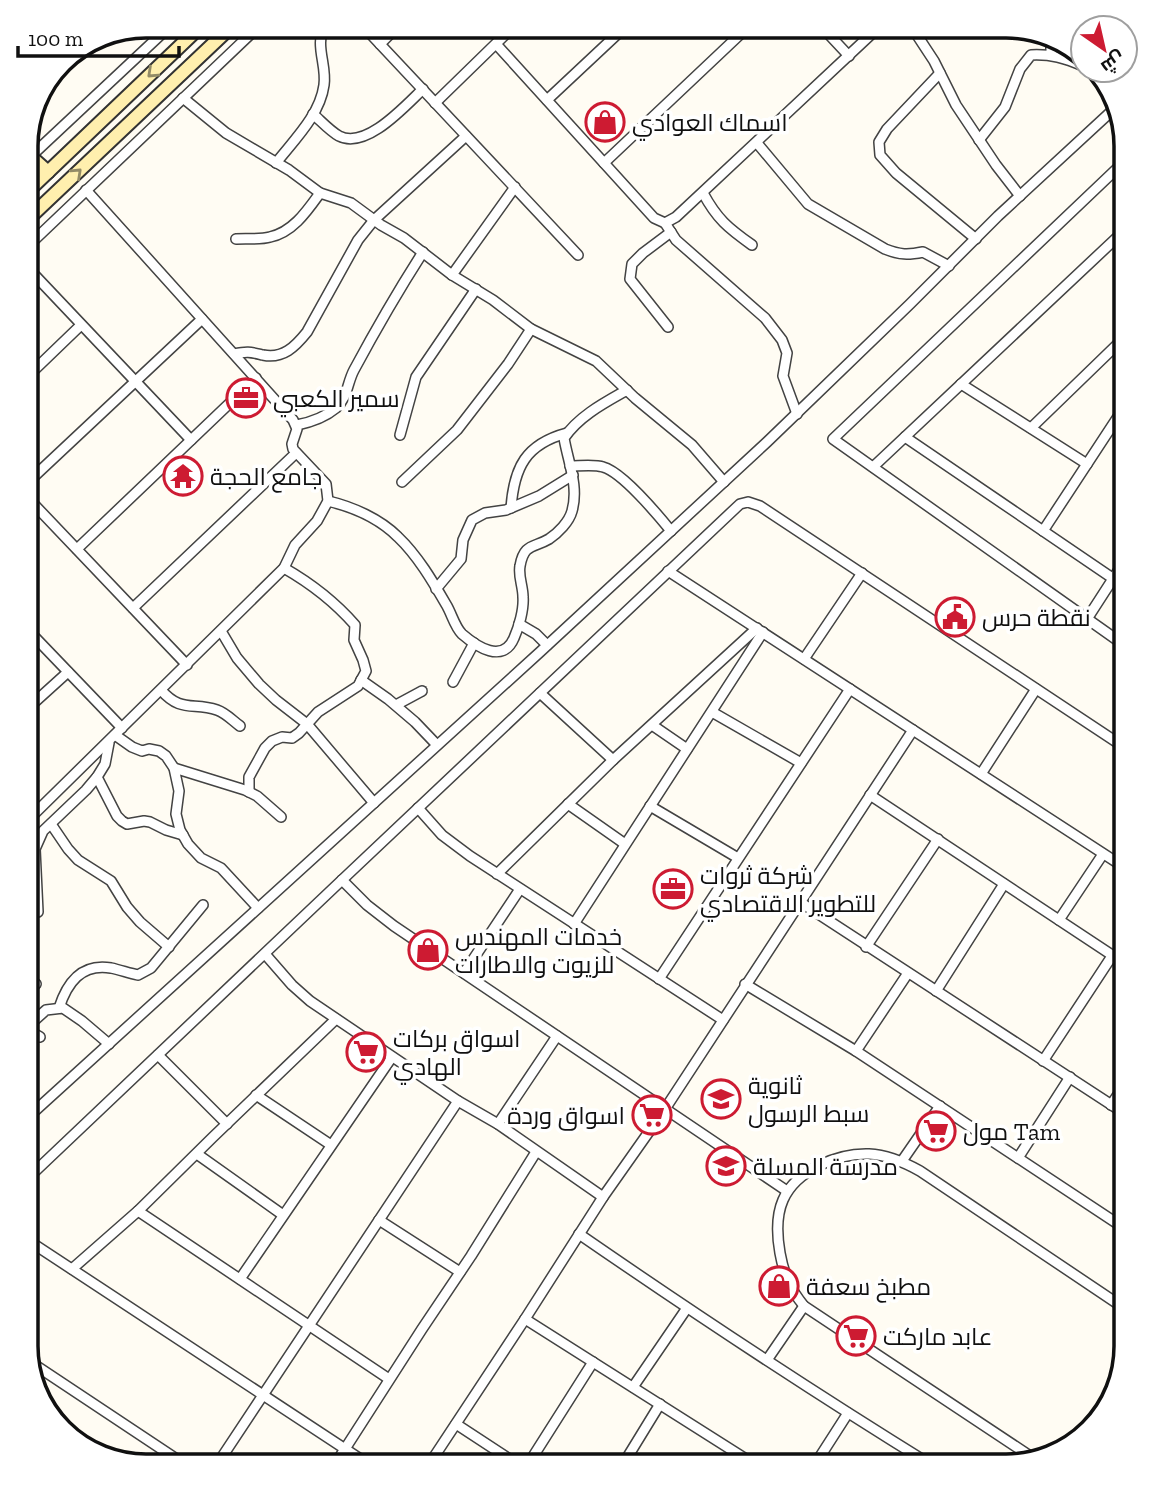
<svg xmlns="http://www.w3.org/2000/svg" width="1153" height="1492" font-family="'Zilla Slab',Cairo,serif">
  <rect width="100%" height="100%" fill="#fffcf3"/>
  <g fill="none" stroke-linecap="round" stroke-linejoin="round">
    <!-- street casing -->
    <g stroke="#434343" stroke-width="12">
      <g id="street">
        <path d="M 363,26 L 578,255"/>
        <path d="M 821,26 L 849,56"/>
        <path d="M 911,26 L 934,61 L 956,105 L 996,165 L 1020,196"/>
        <path d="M 380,44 L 398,26"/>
        <path d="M 496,44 L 654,218 L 665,223 L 676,217 L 880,26"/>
        <path d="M 1051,55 L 1051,38"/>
        <path d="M 1091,70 L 1107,81"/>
        <path d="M 940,73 L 887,129 L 879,142 L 880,155 L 896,173 L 976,239"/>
        <path d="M 183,98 L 226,133 L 289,170 L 320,193 L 351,203 L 381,225 L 404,238 L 452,275 L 493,300 L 531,329 L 596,361 L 635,398 L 692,445 L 724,482"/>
        <path d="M 547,100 L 626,26"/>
        <path d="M 435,103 L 514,26"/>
        <path d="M 313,114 C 321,121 330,131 339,136 C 366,150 405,106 423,89"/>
        <path d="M 979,140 L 1005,107 L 1020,69 L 1031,55 C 1051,54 1065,58 1083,66"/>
        <path d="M 757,143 L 808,204 L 885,249 C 900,255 908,255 923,252 L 949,266"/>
        <path d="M 28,159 L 170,26"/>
        <path d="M 276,163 C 294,140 320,115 324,85 C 327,65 314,44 325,26"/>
        <path d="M 604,163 L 749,26"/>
        <path d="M 703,193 C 717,219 728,228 752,245"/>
        <path d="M 665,223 L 676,240 L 765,318 L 782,340 L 787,353 L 783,376 L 797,414"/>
        <path d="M 236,239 C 247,238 260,240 270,237 C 293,232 307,211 320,193"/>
        <path d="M 27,247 L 259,26"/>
        <path d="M 27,267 L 191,440"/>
        <path d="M 452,275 L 515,187"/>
        <path d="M 668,327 L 630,279 L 632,264 L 643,253 L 671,232"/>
        <path d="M 234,354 C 248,351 250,352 263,355 C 283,359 295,347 307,332 L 358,240 L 374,220 L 466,136"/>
        <path d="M 26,378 L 81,325"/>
        <path d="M 961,384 L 1087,464"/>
        <path d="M 297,425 C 312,422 324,418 336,408 C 348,397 347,383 354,370 C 376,329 398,291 423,252"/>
        <path d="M 1031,428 L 1127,335"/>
        <path d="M 400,435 L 416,377 L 476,289"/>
        <path d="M 905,437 L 1127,588"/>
        <path d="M 570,466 C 579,466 595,464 603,467 C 622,472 658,515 671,531"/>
        <path d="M 873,467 L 1127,228"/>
        <path d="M 402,482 L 457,430 L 508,364 L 531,329"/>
        <path d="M 26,484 L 202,319"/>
        <path d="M 26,496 L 187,665"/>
        <path d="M 328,501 C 353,507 380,519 398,537 C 418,556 433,582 447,606 C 452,615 455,627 462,634 C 477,647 503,664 514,638 C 519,627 524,609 523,597 C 523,586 518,576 520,566 C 524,543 534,548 549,539 C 558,533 569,522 572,511 C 579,486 568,462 564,438 C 579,416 604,403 627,390"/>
        <path d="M 511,508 C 514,467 526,444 567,433"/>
        <path d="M 1043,531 L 1127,403"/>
        <path d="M 77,549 L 256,378"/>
        <path d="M 668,571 L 1127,869"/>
        <path d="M 436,589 L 461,559 L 463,540 L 472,520 L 485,513 L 506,510 L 539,496 L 573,475"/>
        <path d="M 133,608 L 296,453"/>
        <path d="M 1087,619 L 1127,557"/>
        <path d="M 519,624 L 536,634 L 547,645"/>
        <path d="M 26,628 L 122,728"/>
        <path d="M 221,631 L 237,658 L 259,684 L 276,700 L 307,724 L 374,803"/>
        <path d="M 1127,647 L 833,439 L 1127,159"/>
        <path d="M 804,659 L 862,573"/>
        <path d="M 361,680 L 388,699 L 415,722 L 437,745"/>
        <path d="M 453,682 L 474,643"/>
        <path d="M 161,690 C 181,713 193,702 217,710 C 226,713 233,721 240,726"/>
        <path d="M 540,693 L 613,760"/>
        <path d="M 396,705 L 422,691"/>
        <path d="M 26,710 L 68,672"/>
        <path d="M 712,712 L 801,763"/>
        <path d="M 652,725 L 687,749"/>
        <path d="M 115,735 L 132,747 L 142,751 L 149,749 L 159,751 L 166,756 L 174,768 L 179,791 L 176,814 L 180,830 L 188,844 L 201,858 L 221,868 L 258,908"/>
        <path d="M 174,768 L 245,790 L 257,796 L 281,817"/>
        <path d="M 981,774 L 1036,689"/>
        <path d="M 97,777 L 117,816 L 122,821 L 127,824 L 144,821 L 150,822 L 166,830 L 183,835"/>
        <path d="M 249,792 L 249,777 L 265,748 L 272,741 L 282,737 L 292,738 L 299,733 L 318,712 L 358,686 L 366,671 L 363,660 L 354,640 L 355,625 C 334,601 312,584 284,568"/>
        <path d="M 870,795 L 1127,965"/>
        <path d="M 568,804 L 625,844"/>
        <path d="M 650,806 L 738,858"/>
        <path d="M 418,808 L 442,835 L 470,856 L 723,1020"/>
        <path d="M 26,822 L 284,568 L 295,545 L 317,521 L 328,501 L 326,484 L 293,449 L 292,444 L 297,429 L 293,420 L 86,190"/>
        <path d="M 51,824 L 68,849 L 78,860 L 111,881 L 127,907 L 140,922 L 169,947"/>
        <path d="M 497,874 L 613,760 L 757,628"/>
        <path d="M 342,880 L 367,905 L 394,926 L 787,1191"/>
        <path d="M 800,902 L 1127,1115"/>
        <path d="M 38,912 L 35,849 L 43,831 L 86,790 L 97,777 L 105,764 L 109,743"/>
        <path d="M 1059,920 L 1103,854"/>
        <path d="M 574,924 L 763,632"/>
        <path d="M 866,947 L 938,839"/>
        <path d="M 265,954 L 292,985 L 310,1001 L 458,1101 L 498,1124 L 603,1197"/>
        <path d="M 464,973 L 520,889"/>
        <path d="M 26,977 L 36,984"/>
        <path d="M 659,979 L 850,689"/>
        <path d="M 745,984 L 856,1051 L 1127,1230"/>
        <path d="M 936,991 L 1004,884"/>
        <path d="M 59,1008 C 67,983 81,963 111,968 C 120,970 129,973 138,975 L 151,968 L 203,905"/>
        <path d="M 26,1028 L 46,1010 L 63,1008 L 82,1021 L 109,1044"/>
        <path d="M 26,1029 L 40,1037"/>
        <path d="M 856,1051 L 908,973"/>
        <path d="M 158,1055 L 227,1124"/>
        <path d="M 1043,1061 L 1112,956"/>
        <path d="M 256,1095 L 331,1145"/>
        <path d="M 1111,1105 L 1127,1081"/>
        <path d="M 26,1119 L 540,652 L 767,442 L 910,304 L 998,216 L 1115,108"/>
        <path d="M 498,1124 L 557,1036"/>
        <path d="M 197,1154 L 283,1215"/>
        <path d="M 1018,1158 L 1070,1077"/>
        <path d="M 902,1161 L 940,1106"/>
        <path d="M 26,1180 L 342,880 L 740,504 L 748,502 L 760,506 L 1127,749"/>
        <path d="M 138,1211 L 389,1379"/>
        <path d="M 379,1220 L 460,1272"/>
        <path d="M 579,1234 C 695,1314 813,1392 933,1466"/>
        <path d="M 26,1239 L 371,1466"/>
        <path d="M 72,1269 L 138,1211 L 213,1137 L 336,1019"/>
        <path d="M 240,1279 L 392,1057"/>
        <path d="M 525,1319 L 757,1466"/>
        <path d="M 767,1360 L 804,1306"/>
        <path d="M 32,1363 L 187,1466"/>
        <path d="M 633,1387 L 687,1308"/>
        <path d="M 456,1424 L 520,1466"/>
        <path d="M 1033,1458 L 804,1306 C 790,1289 784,1275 780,1253 C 777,1236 776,1216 783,1200 C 796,1170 838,1153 869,1154 C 888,1155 904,1162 920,1171 L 1127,1310"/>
        <path d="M 216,1466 L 458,1101"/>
        <path d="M 334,1466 L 422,1329 L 471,1256 L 536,1152"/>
        <path d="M 428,1466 L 525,1319 L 603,1197 L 665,1109 L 913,730"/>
        <path d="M 527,1466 L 593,1362"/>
        <path d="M 622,1466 L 660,1404"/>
        <path d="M 814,1466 L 848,1413"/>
      </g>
    </g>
    <!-- secondary casing -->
    <g stroke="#323232" stroke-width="16">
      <g id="secondary">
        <path d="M 30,156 L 48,172"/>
        <path d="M 27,192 L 201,26"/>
        <path d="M 27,220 L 232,26"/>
      </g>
    </g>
    <!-- street -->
    <use href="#street" stroke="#fff" stroke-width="9"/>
    <!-- secondary -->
    <use href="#secondary" stroke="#ffefae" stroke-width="12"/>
  </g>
  <!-- one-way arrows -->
  <defs><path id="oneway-chevron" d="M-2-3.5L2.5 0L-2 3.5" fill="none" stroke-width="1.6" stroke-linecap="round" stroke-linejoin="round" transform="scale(1.75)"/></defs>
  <g stroke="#938b67">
    <use href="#oneway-chevron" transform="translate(152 73) rotate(137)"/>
    <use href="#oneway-chevron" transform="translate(77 173) rotate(-43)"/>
  </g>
  <!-- icons -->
  <defs>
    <g id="shop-ring" transform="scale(2.0125)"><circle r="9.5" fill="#fff" stroke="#cd1b32" stroke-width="1.5"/><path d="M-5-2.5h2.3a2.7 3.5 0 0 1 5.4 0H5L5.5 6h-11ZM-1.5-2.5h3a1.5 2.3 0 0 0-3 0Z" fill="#cd1b32"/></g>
    <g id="office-ring" transform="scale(2.0125)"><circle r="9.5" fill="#fff" stroke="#cd1b32" stroke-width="1.5"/><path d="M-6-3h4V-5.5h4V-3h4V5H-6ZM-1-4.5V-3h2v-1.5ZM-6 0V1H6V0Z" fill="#cd1b32"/></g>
    <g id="temple-ring" transform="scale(2.0125)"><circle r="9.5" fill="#fff" stroke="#cd1b32" stroke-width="1.5"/><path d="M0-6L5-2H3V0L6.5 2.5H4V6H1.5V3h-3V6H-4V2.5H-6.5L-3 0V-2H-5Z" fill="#cd1b32"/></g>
    <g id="civic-ring" transform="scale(2.0125)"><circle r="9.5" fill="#fff" stroke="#cd1b32" stroke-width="1.5"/><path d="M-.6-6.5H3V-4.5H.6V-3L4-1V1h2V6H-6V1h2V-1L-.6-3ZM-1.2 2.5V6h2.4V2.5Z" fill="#cd1b32"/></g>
    <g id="supermarket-ring" transform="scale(2.0125)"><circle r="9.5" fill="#fff" stroke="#cd1b32" stroke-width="1.5"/><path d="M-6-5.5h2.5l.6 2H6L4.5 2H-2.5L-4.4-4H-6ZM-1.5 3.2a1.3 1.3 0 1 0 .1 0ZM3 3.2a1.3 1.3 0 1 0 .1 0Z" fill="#cd1b32"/></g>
    <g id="school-ring" transform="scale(2.0125)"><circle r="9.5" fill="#fff" stroke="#cd1b32" stroke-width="1.5"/><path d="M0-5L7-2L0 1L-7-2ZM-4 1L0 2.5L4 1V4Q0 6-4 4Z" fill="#cd1b32"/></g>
  </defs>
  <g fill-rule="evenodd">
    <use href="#shop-ring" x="605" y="122"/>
    <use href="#office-ring" x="246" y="398"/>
    <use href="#temple-ring" x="183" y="476"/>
    <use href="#civic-ring" x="955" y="617"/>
    <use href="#office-ring" x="673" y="889"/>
    <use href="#shop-ring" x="428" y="950"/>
    <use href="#supermarket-ring" x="366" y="1052"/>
    <use href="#school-ring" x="721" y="1099"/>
    <use href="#supermarket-ring" x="652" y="1115"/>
    <use href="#supermarket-ring" x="936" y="1131"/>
    <use href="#school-ring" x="726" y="1166"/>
    <use href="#shop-ring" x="779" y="1286"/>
    <use href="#supermarket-ring" x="856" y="1336"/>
  </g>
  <g text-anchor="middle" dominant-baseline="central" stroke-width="7" stroke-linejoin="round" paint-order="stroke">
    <!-- poi labels -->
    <g font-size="24" fill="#101010" stroke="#fff" text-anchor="start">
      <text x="632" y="122">اسماك العوادي</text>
      <text x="273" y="398">سمير الكعبي</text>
      <text x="210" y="476">جامع الحجة</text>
      <text x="982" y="617">نقطة حرس</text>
      <text x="700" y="875">شركة ثروات<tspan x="700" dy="28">للتطوير الاقتصادي</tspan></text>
      <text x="455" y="936">خدمات المهندس<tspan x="455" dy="28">للزيوت والاطارات</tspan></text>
      <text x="393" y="1038">اسواق بركات<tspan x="393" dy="28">الهادي</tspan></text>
      <text x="748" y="1085">ثانوية<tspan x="748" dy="28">سبط الرسول</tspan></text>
      <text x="625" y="1115" text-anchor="end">اسواق وردة</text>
      <text x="963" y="1131">مول Tam</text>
      <text x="753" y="1166">مدرسة المسلة</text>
      <text x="806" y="1286">مطبخ سعفة</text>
      <text x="883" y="1336">عابد ماركت</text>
    </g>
  </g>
  <!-- crop -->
  <path d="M0 0H1153V1492H0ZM146 38H1006A108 108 0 0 1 1114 146V1346A108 108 0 0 1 1006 1454H146A108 108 0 0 1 38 1346V146A108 108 0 0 1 146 38Z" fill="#fff" fill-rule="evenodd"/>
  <path fill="none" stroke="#101010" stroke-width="3.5" d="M146 38H1006A108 108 0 0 1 1114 146V1346A108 108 0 0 1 1006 1454H146A108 108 0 0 1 38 1346V146A108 108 0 0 1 146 38Z"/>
  <!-- north arrow -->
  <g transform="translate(1104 49) rotate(146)"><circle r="33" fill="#ffffff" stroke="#9f9f9f" stroke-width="2"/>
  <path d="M0-5L12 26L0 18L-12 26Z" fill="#cd1b32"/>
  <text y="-10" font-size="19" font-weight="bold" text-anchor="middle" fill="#101010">ش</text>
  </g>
  <!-- scale -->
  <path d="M18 46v10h161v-10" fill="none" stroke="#101010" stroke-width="3.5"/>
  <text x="28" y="46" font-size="21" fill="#101010" stroke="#ffffff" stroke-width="5" paint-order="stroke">100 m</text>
</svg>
